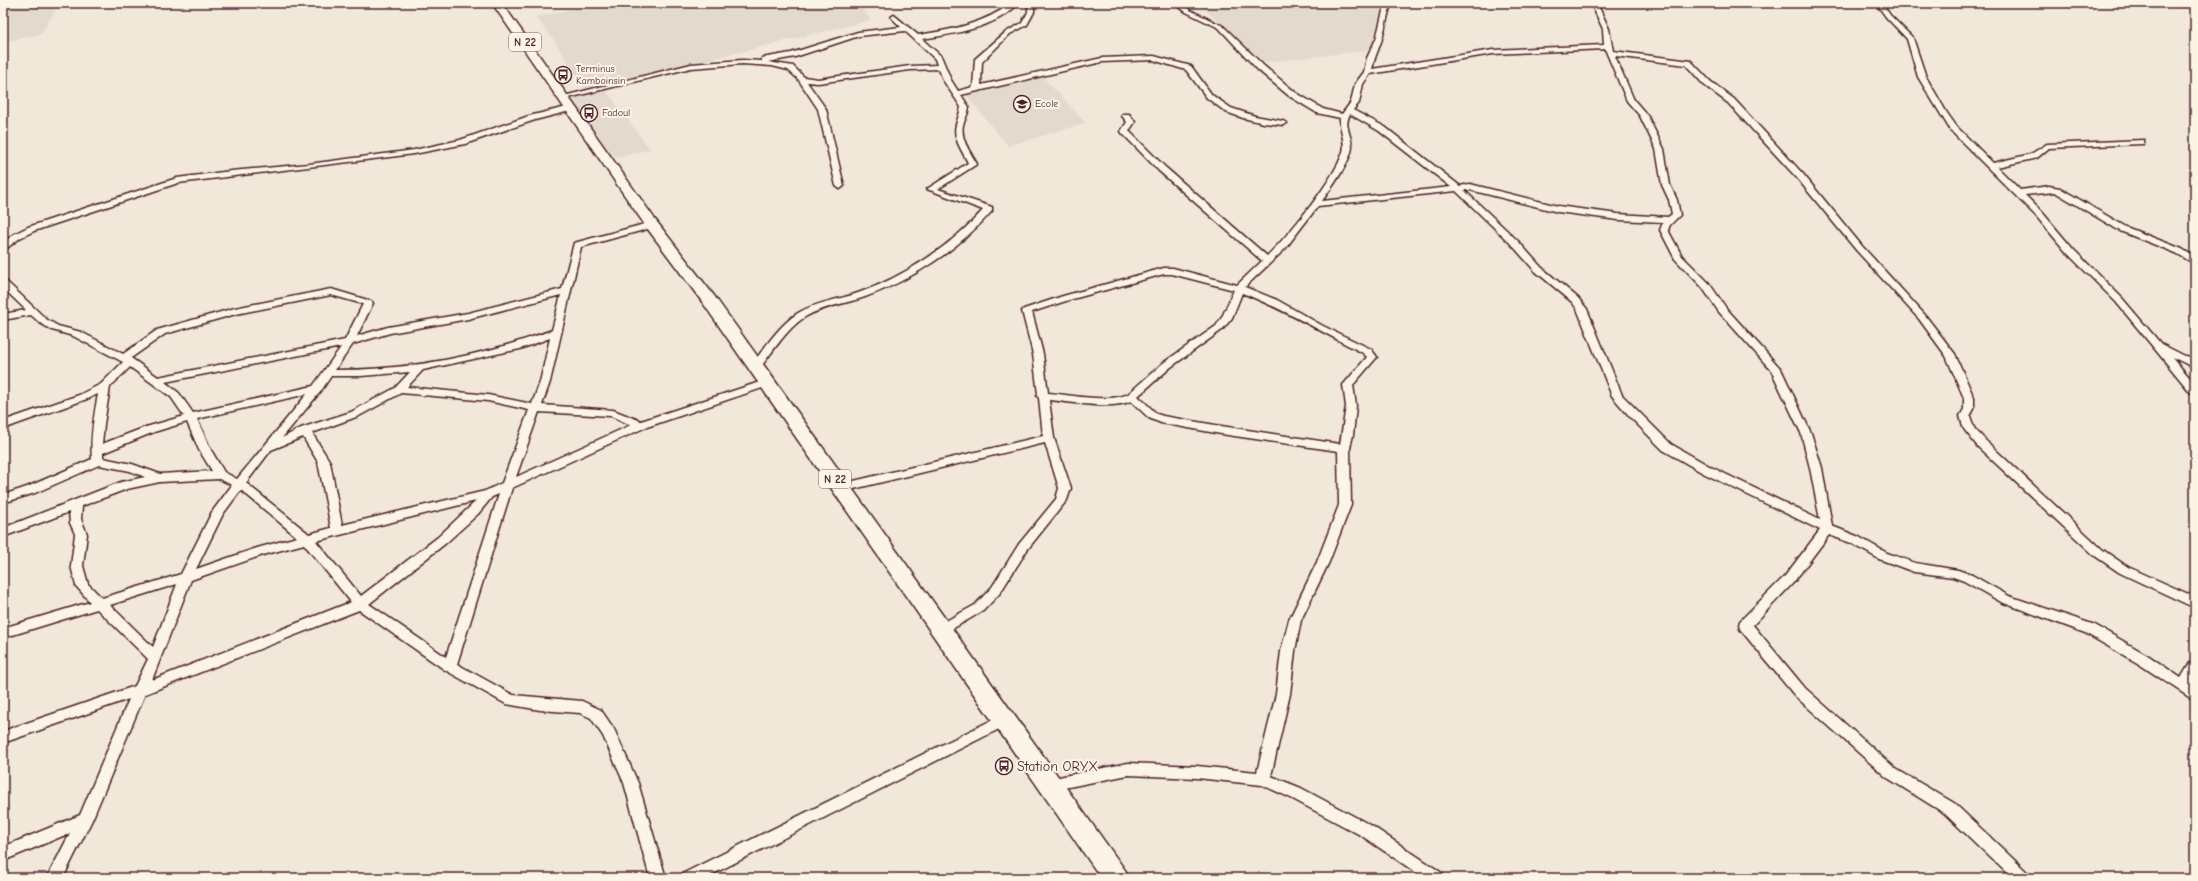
<svg xmlns="http://www.w3.org/2000/svg" width="2198" height="881" font-family="'Comic Neue',sans-serif">
  <rect width="100%" height="100%" fill="#f1e8da"/>
  <filter id="ink" filterUnits="userSpaceOnUse"><feTurbulence type="fractalNoise" baseFrequency=".025" numOctaves="2"/><feDisplacementMap in="SourceGraphic" scale="8" xChannelSelector="R" yChannelSelector="G"/><feConvolveMatrix kernelMatrix="1 2 1 2 8 2 1 2 1" color-interpolation-filters="sRGB"/></filter>
  <g filter="url(#ink)">
    <!-- built -->
    <g fill="#e4d9cd">
      <path d="M 3,3 L 60,3 L 41,34 L 3,42 Z"/>
      <path d="M 600,3 L 858,3 L 871,20 L 585,90 L 554,40 L 535,17 Z"/>
      <path d="M 1198,3 L 1384,3 L 1371,50 L 1261,63 Z"/>
      <path d="M 1041,75 L 1086,123 L 1008,146 L 964,93 Z"/>
      <path d="M 604,88 L 650,149 L 607,160 L 564,97 Z"/>
    </g>
    <g fill="none" stroke-linecap="round" stroke-linejoin="round">
      <!-- street casing -->
      <g stroke="#4a1f2b" stroke-width="3">
        <g id="street">
          <path d="M 1012,3 L 1019,3 C 996,28 954,34 922,39 L 941,56 L 951,80 L 958,91 L 973,87 L 975,59 L 1006,32 L 1022,23 L 1028,12 L 1028,3 L 1034,3 L 1034,12 L 1027,25 L 1010,34 L 982,62 L 981,85 L 1102,58 L 1154,56 L 1191,66 L 1212,95 L 1231,108 L 1255,116 L 1283,121 L 1287,123 L 1283,125 L 1264,123 L 1243,118 L 1226,112 L 1207,98 L 1186,70 L 1153,60 L 1102,62 L 961,95 L 969,107 C 968,114 965,119 963,125 C 960,139 971,153 977,164 L 938,189 L 992,207 L 992,211 C 959,249 912,280 865,297 C 845,304 823,306 805,317 C 785,330 773,352 759,369 L 751,369 L 750,367 L 751,365 C 766,347 778,326 798,313 C 816,302 838,300 858,293 C 904,277 951,246 983,210 L 927,189 L 968,163 C 963,152 952,138 956,125 C 957,119 960,114 961,107 L 943,80 L 939,69 L 910,70 L 818,83 L 807,82 L 826,109 L 844,186 L 840,189 L 836,186 L 818,109 L 798,79 L 788,70 L 772,66 L 742,64 L 691,68 L 564,99 L 560,97 L 691,64 L 742,60 L 762,61 L 762,58 L 791,53 L 858,32 L 901,27 L 891,17 L 894,15 L 918,35 C 952,30 983,24 1012,3 ZM 905,31 L 935,59 L 937,65 L 910,66 L 818,79 L 804,77 L 793,66 L 768,62 L 795,57 L 859,36 Z"/>
          <path d="M 1174,3 L 1181,3 L 1190,10 L 1223,26 L 1264,66 L 1295,92 L 1323,109 L 1342,114 L 1351,102 L 1355,84 L 1364,72 L 1367,58 L 1376,39 L 1385,3 L 1391,3 L 1382,39 L 1375,58 L 1372,69 L 1493,50 L 1604,45 L 1603,29 L 1591,3 L 1597,3 L 1609,29 L 1613,51 L 1691,61 L 1710,81 L 1734,99 L 1803,174 L 1862,246 L 1925,315 L 1955,354 L 1974,398 L 1974,409 L 1970,416 L 1974,428 L 1986,441 L 2103,550 L 2128,567 L 2195,597 L 2195,608 L 2120,573 L 2095,556 L 1978,447 L 1964,429 L 1960,416 L 1964,409 L 1964,398 L 1946,356 L 1919,319 L 1856,250 L 1797,178 L 1728,103 L 1704,85 L 1686,65 L 1615,56 L 1634,100 L 1647,115 L 1664,149 L 1670,185 L 1677,200 L 1680,215 L 1670,225 L 1668,230 L 1682,256 L 1709,283 L 1726,308 L 1781,369 L 1811,433 L 1822,468 L 1832,526 L 1859,537 L 1887,553 L 1915,563 L 1958,570 L 1972,575 L 2009,596 L 2095,625 L 2149,656 L 2181,678 L 2190,663 L 2195,662 L 2195,679 L 2191,685 L 2195,688 L 2195,701 L 2139,664 L 2085,633 L 2001,602 L 1964,581 L 1953,577 L 1914,572 L 1879,559 L 1851,543 L 1829,535 L 1793,583 L 1753,625 L 1805,688 L 1896,769 L 1954,803 L 2028,873 L 2031,878 L 2012,878 L 1944,813 L 1886,777 L 1795,696 L 1740,629 L 1739,625 L 1740,621 L 1785,576 L 1820,530 L 1703,473 L 1663,450 L 1631,418 L 1612,396 L 1577,309 L 1572,302 L 1535,271 L 1512,245 L 1456,191 L 1318,206 L 1285,249 L 1245,287 L 1277,300 L 1323,326 L 1371,349 L 1377,357 L 1353,385 L 1356,406 L 1353,435 L 1350,448 L 1351,505 L 1329,562 L 1301,620 L 1295,651 L 1290,694 L 1271,776 L 1301,788 L 1372,826 L 1442,873 L 1445,878 L 1424,878 L 1362,836 L 1291,798 L 1262,785 L 1197,778 L 1128,775 L 1049,791 L 1044,790 L 1042,785 L 1044,780 L 1049,779 L 1128,763 L 1197,766 L 1257,772 L 1276,694 L 1281,651 L 1289,620 L 1317,562 L 1339,505 L 1338,451 L 1221,434 L 1161,423 L 1149,418 L 1131,401 C 1110,410 1072,402 1049,400 L 1054,438 L 1071,488 L 1067,500 L 1027,550 L 1000,593 L 983,611 L 940,636 L 935,635 L 934,631 L 935,627 L 975,605 L 992,587 L 1019,544 L 1056,499 L 1059,488 L 1045,443 L 841,492 L 835,488 L 841,484 L 1043,436 L 1039,398 L 1037,396 L 1038,394 L 1033,354 L 1022,311 L 1024,309 L 1063,296 L 1164,268 L 1173,268 L 1237,285 L 1262,261 L 1159,171 L 1122,133 L 1121,131 L 1127,122 L 1122,116 L 1123,114 L 1129,114 L 1135,122 L 1129,131 L 1165,167 L 1267,256 C 1289,235 1334,180 1343,152 C 1346,141 1339,129 1340,118 L 1317,113 L 1289,96 L 1258,70 L 1219,28 L 1186,12 ZM 1605,49 L 1627,101 L 1640,116 L 1656,149 L 1662,185 L 1669,200 L 1672,214 L 1668,217 L 1618,214 L 1558,206 L 1470,184 L 1460,186 L 1385,127 L 1353,110 L 1359,103 L 1363,84 L 1370,74 L 1493,54 ZM 1350,114 L 1379,131 L 1451,187 L 1322,201 C 1331,189 1351,161 1352,147 C 1352,135 1343,126 1350,114 ZM 1464,190 L 1470,190 L 1558,212 L 1618,220 L 1663,222 L 1660,230 L 1675,259 L 1702,287 L 1719,312 L 1771,370 L 1801,433 L 1810,468 L 1820,520 L 1711,467 L 1671,444 L 1622,395 L 1587,309 L 1578,298 L 1541,267 L 1518,241 ZM 1164,274 L 1172,274 L 1234,290 L 1222,317 L 1216,326 L 1163,363 L 1128,394 C 1108,403 1071,395 1048,393 L 1043,354 L 1032,312 L 1069,300 ZM 1242,293 C 1284,309 1323,333 1363,353 L 1367,357 L 1343,385 L 1346,406 L 1340,444 L 1221,426 L 1163,416 L 1157,414 L 1138,396 L 1171,367 L 1222,330 L 1232,318 Z"/>
          <path d="M 1876,3 L 1882,3 L 1890,15 L 1913,38 L 1926,77 L 1947,113 L 1957,127 L 1993,163 L 2031,154 L 2047,144 L 2144,140 L 2144,144 L 2141,144 L 2049,148 L 2037,158 L 1997,167 L 2020,190 L 2049,186 L 2060,188 L 2126,227 L 2182,249 L 2195,257 L 2195,264 L 2176,253 L 2120,231 L 2055,192 L 2025,195 L 2042,212 L 2073,249 L 2122,298 L 2161,344 L 2195,361 L 2195,368 L 2172,357 L 2195,384 L 2195,394 L 2191,393 L 2116,302 L 2067,253 L 2036,216 L 1951,131 L 1918,77 L 1907,39 L 1886,17 Z"/>
          <path d="M 571,106 L 575,108 L 574,110 L 535,120 L 465,144 L 414,154 L 178,183 L 34,231 L 20,238 L 3,251 L 3,243 L 14,234 L 28,227 L 177,178 L 231,171 L 309,164 L 414,150 L 460,140 L 529,116 Z"/>
          <path d="M 652,222 L 656,225 L 655,227 L 581,247 L 550,382 L 542,405 L 613,410 L 641,421 L 763,381 L 767,380 L 772,383 L 771,385 L 644,428 L 512,488 L 457,664 L 513,695 L 582,701 L 601,710 L 614,729 L 638,783 L 666,878 L 650,878 L 624,783 L 603,736 L 591,718 L 580,713 L 540,710 L 506,704 L 445,670 L 359,610 L 145,694 L 92,820 L 63,878 L 47,878 L 70,833 L 3,861 L 3,847 L 80,815 L 129,699 L 3,743 L 3,731 L 135,686 L 148,659 L 97,609 L 3,638 L 3,628 L 90,602 L 76,586 L 71,566 L 75,534 L 70,523 L 69,512 L 3,537 L 3,528 L 121,482 L 145,477 L 130,471 L 99,465 L 35,493 L 3,503 L 3,495 L 27,487 L 92,459 C 90,438 94,415 98,394 L 87,399 L 3,429 L 3,421 L 79,395 L 101,384 L 123,362 L 73,336 L 52,330 L 40,323 L 31,315 L 3,320 L 3,314 L 26,310 L 3,288 L 3,280 L 6,281 L 46,319 L 58,326 L 81,332 L 123,354 L 157,330 L 235,308 L 331,289 L 371,301 L 373,303 L 357,336 L 388,327 L 468,313 L 562,289 L 574,243 ZM 331,295 L 363,304 L 345,340 L 158,377 L 131,358 L 165,334 L 236,314 ZM 561,295 L 552,330 C 483,356 409,370 335,370 L 353,344 L 390,333 L 468,319 ZM 550,338 L 540,382 L 532,404 L 488,395 L 407,387 L 423,370 L 520,349 ZM 341,347 L 313,386 L 193,413 L 179,393 L 165,382 ZM 130,367 L 171,397 L 184,416 L 146,427 L 102,444 L 104,424 L 110,387 ZM 410,372 L 395,388 L 351,412 L 301,428 L 282,438 L 321,391 L 331,376 L 361,376 ZM 401,393 L 488,401 L 529,410 L 502,483 L 485,491 L 342,525 L 330,462 L 312,433 L 359,416 ZM 307,394 L 237,479 L 224,472 L 211,450 L 197,419 ZM 539,412 L 611,416 L 631,425 L 516,477 ZM 187,422 L 199,450 L 212,471 L 160,474 L 132,464 L 103,458 L 103,453 L 154,432 ZM 303,437 L 318,462 L 331,528 L 309,534 L 246,483 L 271,450 ZM 219,479 L 232,485 L 212,512 L 181,574 L 102,598 L 88,584 L 83,566 L 87,534 L 81,519 L 82,506 L 127,489 L 160,482 ZM 241,490 L 297,537 L 257,548 L 196,569 L 223,514 ZM 499,494 L 446,657 L 369,604 L 446,543 L 478,514 L 492,497 ZM 476,501 L 438,537 L 361,596 L 316,541 ZM 304,544 L 351,602 L 152,680 L 191,580 L 263,555 ZM 177,584 L 153,647 L 110,605 Z"/>
          <path d="M 1004,714 L 1009,716 L 1011,720 L 1009,724 L 705,878 L 681,878 L 684,873 Z"/>
        </g>
      </g>
      <!-- primary casing -->
      <g stroke="#4a1f2b" stroke-width="3">
        <path id="primary" d="M 492,3 L 502,3 L 657,222 L 715,297 L 1125,870 L 1129,878 L 1101,878 L 703,303 L 647,228 Z"/>
      </g>
      <!-- street -->
      <use href="#street" fill="#fcf5e5" fill-rule="evenodd"/>
      <!-- primary -->
      <use href="#primary" fill="#fcf5e5" fill-rule="evenodd"/>
    </g>
  </g>
  <!-- icons -->
  <defs>
    <g id="bus-ring" transform="scale(0.9)"><circle r="9.5" fill="#fcf5e5" stroke="#4a1f2b" stroke-width="1.5"/><path d="M-5-6H5V4H4V6H2V4H-2V6H-4V4H-5ZM-3.5-4V0h7V-4ZM-3.5 1.2v1.5H-2V1.2ZM2 1.2v1.5H3.5V1.2Z" fill="#4a1f2b"/></g>
    <g id="school-ring" transform="scale(0.9)"><circle r="9.5" fill="#fcf5e5" stroke="#4a1f2b" stroke-width="1.5"/><path d="M0-5L7-2L0 1L-7-2ZM-4 1L0 2.5L4 1V4Q0 6-4 4Z" fill="#4a1f2b"/></g>
  </defs>
  <g fill-rule="evenodd">
    <use href="#bus-ring" x="563" y="75"/>
    <use href="#school-ring" x="1022" y="104"/>
    <use href="#bus-ring" x="589" y="113"/>
    <use href="#bus-ring" x="1004" y="766"/>
  </g>
  <g text-anchor="middle" dominant-baseline="central" stroke-width="4" stroke-linejoin="round" paint-order="stroke">
    <!-- far-poi labels -->
    <g font-size="10" fill="#4a1f2b" stroke="#fcf5e5" text-anchor="start">
      <text x="576" y="69">Terminus<tspan x="576" dy="12">Kamboinsin</tspan></text>
      <text x="1035" y="104">Ecole</text>
      <text x="602" y="113">Fadoul</text>
    </g>
    <!-- shield labels -->
    <g fill="#fcf5e5" stroke="#7f5f63" stroke-width="1">
      <rect x="509" y="33" width="32" height="18" rx="3"/>
      <rect x="819" y="470" width="32" height="18" rx="3"/>
    </g>
    <g font-size="11" font-weight="bold" fill="#4a1f2b">
      <text x="525" y="42">N 22</text>
      <text x="835" y="479">N 22</text>
    </g>
    <!-- near-poi labels -->
    <g font-size="14" fill="#4a1f2b" stroke="#fcf5e5" text-anchor="start">
      <text x="1017" y="766">Station ORYX</text>
    </g>
  </g>
  <!-- margin -->
  <rect width="2198" height="881" fill="none" stroke="#fcf5e5" stroke-width="16"/>
  <rect x="8" y="8" width="2182" height="865" fill="none" stroke="#4a1f2b" stroke-width="1.5" filter="url(#ink)"/>
</svg>
